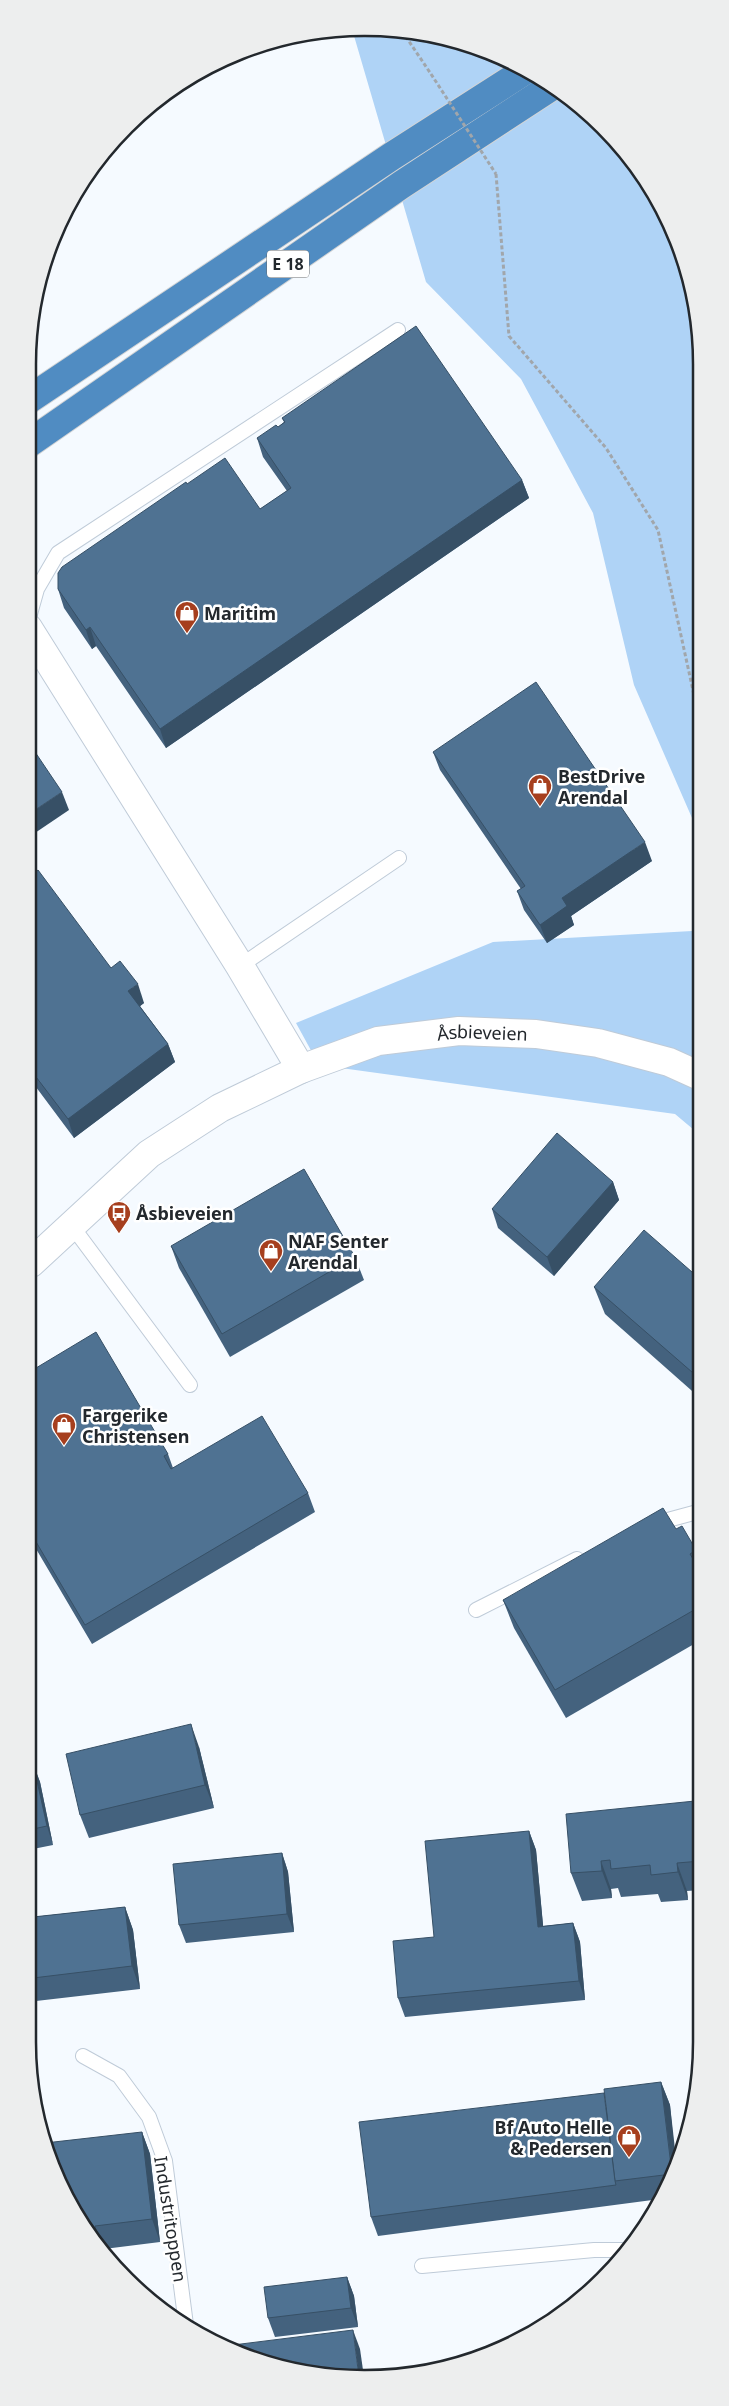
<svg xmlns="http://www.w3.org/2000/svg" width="729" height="2406" font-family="'Noto Sans',sans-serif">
  <rect width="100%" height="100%" fill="#f5faff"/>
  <!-- green -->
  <g fill="#afd3f6">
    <path d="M 365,28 L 431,34 L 533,73 L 618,142 L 667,216 L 699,321 L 699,834 L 634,685 L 593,513 L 521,379 L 426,282 L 352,29 Z"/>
    <path d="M 700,906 L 700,1135 L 675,1114 L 319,1065 L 296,1023 L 493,942 L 692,931 Z"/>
  </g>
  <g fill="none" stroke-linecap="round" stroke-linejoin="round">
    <!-- lane casing -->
    <g stroke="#bfcbd8" stroke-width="16">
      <g id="lane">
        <path d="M 28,621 L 37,589 L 58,553 L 398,330"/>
        <path d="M 240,966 L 399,858"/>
        <path d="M 72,1226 L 190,1385"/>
        <path d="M 653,1524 L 701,1511"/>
        <path d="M 476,1610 L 577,1559"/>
        <path d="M 83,2056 L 119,2076 L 149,2117 L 165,2161 L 186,2325"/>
        <path d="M 422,2266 L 594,2250 L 627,2250"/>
      </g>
    </g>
    <!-- street casing -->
    <g stroke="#bfcbd8" stroke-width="30">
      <path id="street" d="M 28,628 L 240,966 L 301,1069"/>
    </g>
    <!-- secondary casing -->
    <g stroke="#bfcbd8" stroke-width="30">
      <g id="secondary">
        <path id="s1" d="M 31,1263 L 149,1154 L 220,1108 L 301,1069 L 378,1041 L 459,1031 L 536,1034 L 598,1043 L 669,1062 L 700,1076"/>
      </g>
    </g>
    <!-- highway casing -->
    <g stroke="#d3d4d5" stroke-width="30">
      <g id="highway">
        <path d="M 28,400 L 392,156 L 526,70"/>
        <path d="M 28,444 L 401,185 L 551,87"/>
      </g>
    </g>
    <!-- path -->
    <g stroke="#a1a6ab" stroke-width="3" stroke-dasharray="4 2.5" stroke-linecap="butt">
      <path d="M 402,31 L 431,74"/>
      <path d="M 496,174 L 509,336 L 606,448 L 658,530 L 699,718"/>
    </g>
    <!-- lane -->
    <use href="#lane" stroke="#fff" stroke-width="14"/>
    <!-- street -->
    <use href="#street" stroke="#fff" stroke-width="28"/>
    <!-- secondary -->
    <use href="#secondary" stroke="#fff" stroke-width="28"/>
    <!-- highway -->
    <use href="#highway" stroke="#508cc2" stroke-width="28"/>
    <!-- path-bridge -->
    <path stroke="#a1a6ab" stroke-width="3" stroke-dasharray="4 2.5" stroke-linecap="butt" d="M 431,74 L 496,174"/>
  </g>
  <!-- wall -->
  <g fill="#44627e">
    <path d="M 282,418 L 522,480 L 529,498 L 166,748 L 96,646 L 92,649 L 64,608 L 58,589 L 187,484 L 260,509 L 287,491 L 263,457 L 257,438 L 278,427 L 284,422 Z"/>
    <path d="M 433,752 L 652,861 L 571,916 L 574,925 L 547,943 L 524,910 L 517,891 L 521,889 L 440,770 Z"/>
    <path d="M 29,877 L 111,968 L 144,1003 L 140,1006 L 168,1044 L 175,1062 L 74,1138 L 30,1079 Z"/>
    <path d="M 613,1182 L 619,1200 L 554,1276 L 498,1228 L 492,1209 Z"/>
    <path d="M 171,1246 L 355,1257 L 364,1280 L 230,1357 L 179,1268 Z"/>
    <path d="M 700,1279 L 700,1398 L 605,1314 L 594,1287 Z"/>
    <path d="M 31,1371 L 168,1454 L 173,1468 L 308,1493 L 315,1512 L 92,1644 L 32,1542 Z"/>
    <path d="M 676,1529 L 696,1550 L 701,1564 L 701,1640 L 566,1718 L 514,1628 L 503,1600 Z"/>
    <path d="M 199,1747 L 214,1808 L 89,1838 L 80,1815 Z"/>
    <path d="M 33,1764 L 40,1782 L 53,1845 L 33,1849 Z"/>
    <path d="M 698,1810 L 701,1810 L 701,1890 L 687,1891 L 688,1900 L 661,1902 L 658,1894 L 621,1897 L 618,1888 L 611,1889 L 612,1898 L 582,1901 L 571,1873 Z"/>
    <path d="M 529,1831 L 536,1850 L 543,1926 L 573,1923 L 580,1942 L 585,2000 L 405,2017 L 398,1998 L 434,1937 Z"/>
    <path d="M 282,1853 L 288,1872 L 294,1932 L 186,1943 L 179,1925 Z"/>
    <path d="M 125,1907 L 133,1930 L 140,1989 L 36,2001 L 34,1996 L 33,1917 Z"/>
    <path d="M 661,2082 L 670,2105 L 676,2170 L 660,2199 L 378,2236 L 371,2217 Z"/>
    <path d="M 142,2132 L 150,2154 L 160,2242 L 104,2249 L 104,2252 L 53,2170 Z"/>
    <path d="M 347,2277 L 354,2296 L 358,2327 L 275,2337 L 268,2318 Z"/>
  </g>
  <!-- shaded-wall -->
  <g fill="#375066">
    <path d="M 522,480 L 529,498 L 166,748 L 160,729 Z"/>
    <path d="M 90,627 L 96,646 L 92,649 L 86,630 Z"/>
    <path d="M 62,792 L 69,810 L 29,837 L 29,814 Z"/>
    <path d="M 645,842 L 652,861 L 571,916 L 574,925 L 547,943 L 540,925 L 562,898 Z"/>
    <path d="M 138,984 L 144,1003 L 135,1010 L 128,991 Z"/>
    <path d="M 168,1044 L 175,1062 L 74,1138 L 68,1119 Z"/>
    <path d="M 613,1182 L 619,1200 L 554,1276 L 547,1257 Z"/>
    <path d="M 191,1724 L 199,1747 L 214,1808 L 205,1785 Z"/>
    <path d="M 33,1763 L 40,1782 L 53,1845 L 47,1826 Z"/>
    <path d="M 529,1831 L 536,1850 L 545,1946 L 538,1927 Z"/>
    <path d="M 282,1853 L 288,1872 L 294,1932 L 287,1914 Z"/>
    <path d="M 601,1861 L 611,1889 L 612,1898 L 602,1871 Z"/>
    <path d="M 677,1863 L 687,1891 L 688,1900 L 678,1872 Z"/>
    <path d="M 125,1907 L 133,1930 L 140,1989 L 132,1966 Z"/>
    <path d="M 573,1923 L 580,1942 L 585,2000 L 579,1981 Z"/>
    <path d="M 661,2082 L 670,2105 L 677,2167 L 673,2176 Z"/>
    <path d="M 142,2132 L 150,2154 L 160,2242 L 152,2219 Z"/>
    <path d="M 95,2226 L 104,2249 L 104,2252 L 97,2241 Z"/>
    <path d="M 347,2277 L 354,2296 L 358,2327 L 351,2308 Z"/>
    <path d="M 353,2330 L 360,2349 L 364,2377 L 359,2377 Z"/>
  </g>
  <!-- building -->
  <g fill="#4f7292" stroke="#375066">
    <path d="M 416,326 L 522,480 L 160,729 L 90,627 L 86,630 L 58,589 L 58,573 L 62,567 L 186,482 L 187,484 L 225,458 L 260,509 L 291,488 L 257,438 L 276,425 L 278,427 L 285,422 L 282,418 Z"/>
    <path d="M 536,682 L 645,842 L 562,898 L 567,906 L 540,925 L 517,891 L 525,886 L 433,752 Z"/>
    <path d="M 29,743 L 62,792 L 29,814 Z"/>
    <path d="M 38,870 L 111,968 L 120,961 L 138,984 L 128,991 L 168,1044 L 68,1119 L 30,1069 L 29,877 Z"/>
    <path d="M 557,1133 L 613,1182 L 547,1257 L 492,1209 Z"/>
    <path d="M 304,1169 L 355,1257 L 222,1334 L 171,1246 Z"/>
    <path d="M 644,1230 L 700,1279 L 700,1379 L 594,1287 Z"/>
    <path d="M 96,1332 L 168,1454 L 164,1456 L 171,1469 L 262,1416 L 308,1493 L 85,1625 L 32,1535 L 31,1371 Z"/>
    <path d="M 663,1508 L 676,1529 L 682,1526 L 696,1550 L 690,1554 L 701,1572 L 701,1606 L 555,1690 L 503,1600 Z"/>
    <path d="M 191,1724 L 205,1785 L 80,1815 L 66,1754 Z"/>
    <path d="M 33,1763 L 47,1826 L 33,1829 Z"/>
    <path d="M 695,1801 L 696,1810 L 701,1810 L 701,1861 L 677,1863 L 678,1872 L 651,1875 L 650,1865 L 611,1869 L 610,1860 L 601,1861 L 602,1871 L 571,1873 L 566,1814 Z"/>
    <path d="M 529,1831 L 538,1927 L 573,1923 L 579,1981 L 398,1998 L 393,1941 L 434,1937 L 425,1841 Z"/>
    <path d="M 282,1853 L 287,1914 L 179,1925 L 173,1864 Z"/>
    <path d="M 125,1907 L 132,1966 L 33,1978 L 33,1917 Z"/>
    <path d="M 661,2082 L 672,2174 L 615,2181 L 604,2089 Z"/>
    <path d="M 604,2093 L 615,2181 L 616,2185 L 371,2217 L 359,2122 Z"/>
    <path d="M 142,2132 L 152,2219 L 95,2226 L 97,2241 L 53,2170 L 45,2143 Z"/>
    <path d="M 347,2277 L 351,2308 L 268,2318 L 264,2287 Z"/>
    <path d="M 353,2330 L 359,2377 L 321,2376 L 225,2347 L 225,2346 Z"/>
  </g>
  <!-- icons -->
  <defs>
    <g id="shop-pin" transform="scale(1.25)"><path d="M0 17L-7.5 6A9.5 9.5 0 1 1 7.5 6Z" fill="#a63f1e" stroke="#fff"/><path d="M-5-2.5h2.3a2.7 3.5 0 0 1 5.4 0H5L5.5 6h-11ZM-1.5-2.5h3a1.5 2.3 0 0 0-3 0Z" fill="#fff"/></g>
    <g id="bus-pin" transform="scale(1.25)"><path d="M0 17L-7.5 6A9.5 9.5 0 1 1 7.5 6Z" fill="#a63f1e" stroke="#fff"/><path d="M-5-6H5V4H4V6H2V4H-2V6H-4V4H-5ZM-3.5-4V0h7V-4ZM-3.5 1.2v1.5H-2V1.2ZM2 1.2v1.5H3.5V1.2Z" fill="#fff"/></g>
  </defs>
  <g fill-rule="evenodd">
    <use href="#shop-pin" x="187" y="613"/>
    <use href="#shop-pin" x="540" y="786"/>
    <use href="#bus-pin" x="119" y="1213"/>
    <use href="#shop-pin" x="271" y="1251"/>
    <use href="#shop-pin" x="64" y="1425"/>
    <use href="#shop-pin" x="629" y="2137"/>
  </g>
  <g text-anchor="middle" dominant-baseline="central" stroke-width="5" stroke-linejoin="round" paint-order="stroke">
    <!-- shield labels -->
    <rect fill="#fff" stroke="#65686c" stroke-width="1" x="267" y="250.5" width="42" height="27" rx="4"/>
    <g font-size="16" font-weight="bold" fill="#23282d">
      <text x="288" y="264">E 18</text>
    </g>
    <!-- poi labels -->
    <g font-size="18" font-weight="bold" fill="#23282d" stroke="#fff" text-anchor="start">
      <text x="204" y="613">Maritim</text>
      <text x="558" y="776">BestDrive<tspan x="558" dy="21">Arendal</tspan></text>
      <text x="136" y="1213">Åsbieveien</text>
      <text x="288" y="1241">NAF Senter<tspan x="288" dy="21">Arendal</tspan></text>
      <text x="82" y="1415">Fargerike<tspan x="82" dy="21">Christensen</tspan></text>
      <text x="612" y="2127" text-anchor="end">Bf Auto Helle<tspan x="612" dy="21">&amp; Pedersen</tspan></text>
    </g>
    <!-- street labels -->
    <g font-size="18" fill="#23282d" stroke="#fff">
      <text stroke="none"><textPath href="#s1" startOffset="522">Åsbieveien</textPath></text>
      <text transform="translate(171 2219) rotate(81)">Industritoppen</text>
    </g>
  </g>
  <!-- crop -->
  <path d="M0 0H729V2406H0ZM364 36H365A328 328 0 0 1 693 364V2042A328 328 0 0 1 365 2370H364A328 328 0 0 1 36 2042V364A328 328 0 0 1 364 36Z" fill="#edeeee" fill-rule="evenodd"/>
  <path fill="none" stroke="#23282d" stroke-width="2.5" d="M364 36H365A328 328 0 0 1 693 364V2042A328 328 0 0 1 365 2370H364A328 328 0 0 1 36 2042V364A328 328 0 0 1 364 36Z"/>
</svg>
